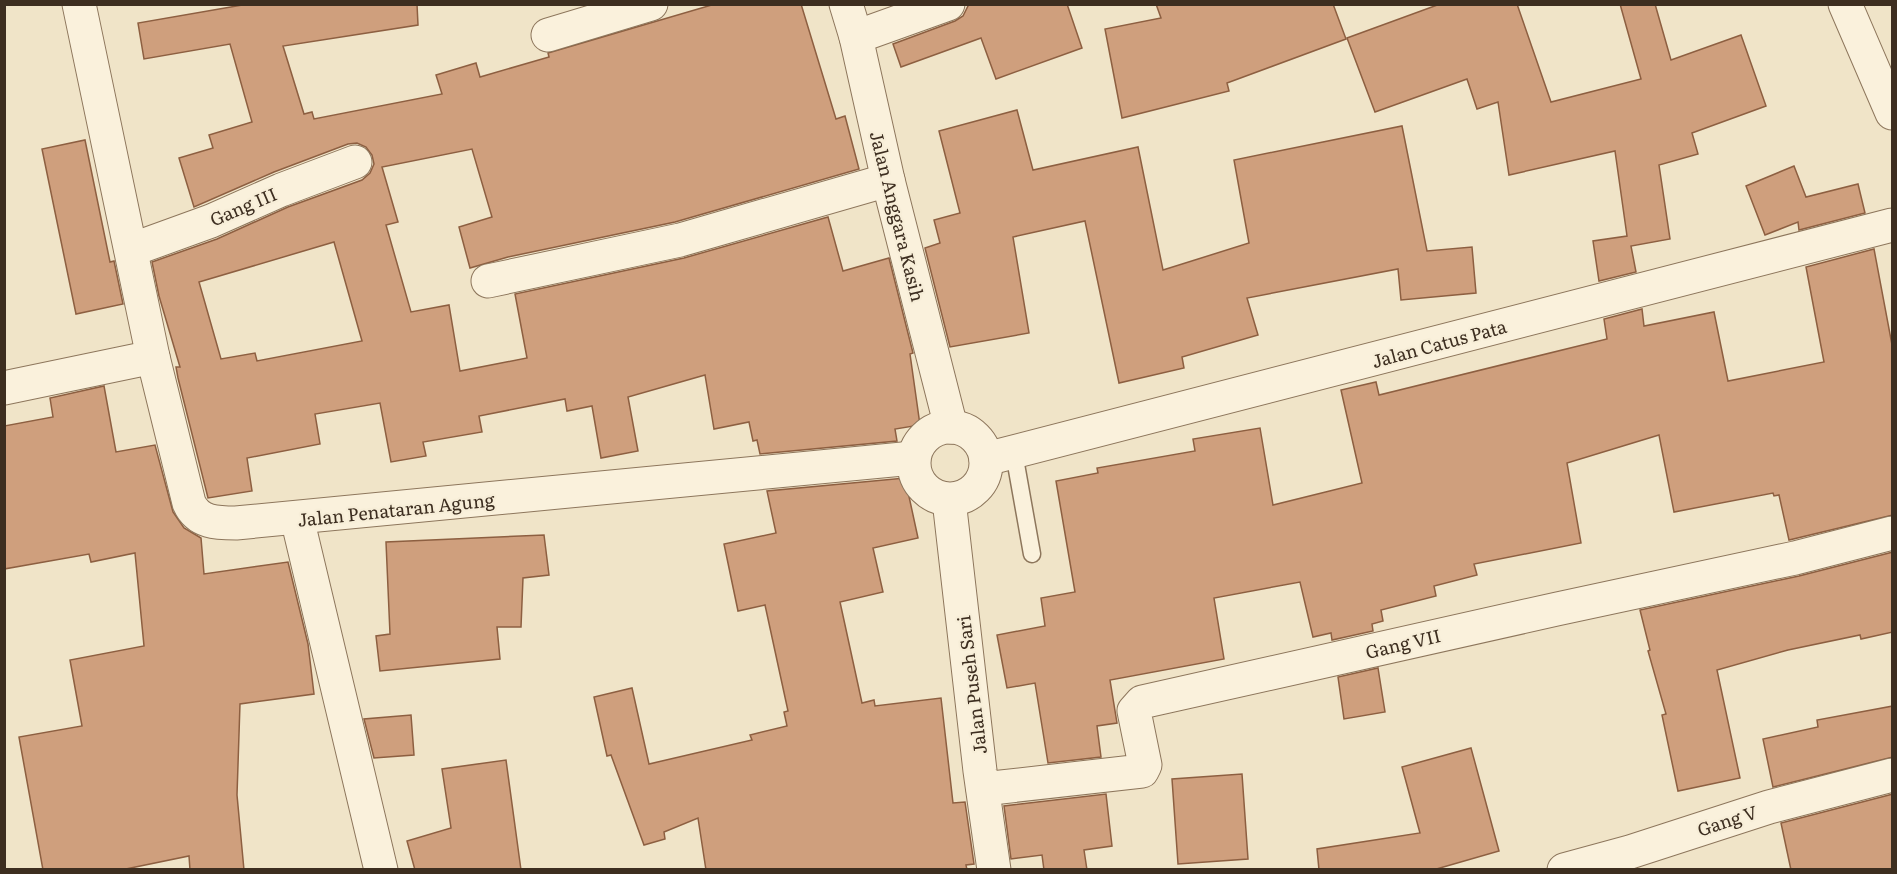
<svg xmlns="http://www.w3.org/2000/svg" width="1897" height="874" font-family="Literata,serif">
  <rect width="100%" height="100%" fill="#f0e4c8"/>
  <!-- building -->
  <g fill="#cf9f7d" stroke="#8d5f41" stroke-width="1.5" fill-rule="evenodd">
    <path d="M 248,4 L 417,4 L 418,25 L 283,46 L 304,114 L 312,112 L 314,119 L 442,94 L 436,75 L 476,63 L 480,77 L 549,57 L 548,53 L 715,4 L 801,4 L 836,119 L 845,116 L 859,169 L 675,222 L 508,257 L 470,268 L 459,227 L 492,217 L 472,149 L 382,167 L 398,222 L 386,225 L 411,312 L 449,305 L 460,371 L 527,358 L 515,294 L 684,258 L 828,217 L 843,271 L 889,258 L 913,353 L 910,354 L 920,425 L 895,429 L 897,441 L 760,454 L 757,440 L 753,441 L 749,422 L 714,429 L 705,375 L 628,397 L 638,451 L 601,458 L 592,406 L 567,411 L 565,399 L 479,416 L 482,432 L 423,442 L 426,456 L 391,462 L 380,403 L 315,414 L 320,444 L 247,458 L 252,491 L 208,498 L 178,378 L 176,367 L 180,367 L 159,296 L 152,262 L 217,239 L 288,207 L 362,180 L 370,173 L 374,164 L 372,155 L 366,147 L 357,143 L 348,144 L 274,172 L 194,207 L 179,158 L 213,148 L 209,135 L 252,122 L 230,44 L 144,59 L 138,23 ZM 334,242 L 362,341 L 257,361 L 255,353 L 221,359 L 199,282 Z"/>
    <path d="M 969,4 L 1067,4 L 1082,48 L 996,79 L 981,38 L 901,67 L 893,44 L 955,21 L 963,16 Z"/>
    <path d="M 1156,4 L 1333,4 L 1346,39 L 1227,83 L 1229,91 L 1122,118 L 1105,29 L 1161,18 Z"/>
    <path d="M 1440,4 L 1517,4 L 1551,102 L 1641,79 L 1620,4 L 1655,4 L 1671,60 L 1741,35 L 1766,106 L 1692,133 L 1698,154 L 1659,165 L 1670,239 L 1631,246 L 1636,272 L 1599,281 L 1593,241 L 1627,236 L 1615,151 L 1509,175 L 1498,102 L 1477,109 L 1467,79 L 1375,112 L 1347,38 Z"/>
    <path d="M 1017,110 L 1033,170 L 1138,147 L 1163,270 L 1249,243 L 1234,160 L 1402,126 L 1427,251 L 1472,247 L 1476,293 L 1401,300 L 1398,269 L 1247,298 L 1258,335 L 1182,357 L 1184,368 L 1119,383 L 1085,221 L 1013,237 L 1029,333 L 950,347 L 925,248 L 940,243 L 934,220 L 960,213 L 939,131 Z"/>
    <path d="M 85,140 L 110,262 L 114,261 L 123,304 L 76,314 L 42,149 Z"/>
    <path d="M 1794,166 L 1806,197 L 1858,184 L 1865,213 L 1799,230 L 1798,222 L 1765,235 L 1746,186 Z"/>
    <path d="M 1874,249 L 1893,350 L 1893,515 L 1789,540 L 1779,495 L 1774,496 L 1773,493 L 1674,512 L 1659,435 L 1567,463 L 1581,543 L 1474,564 L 1477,575 L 1434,586 L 1436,596 L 1381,610 L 1383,621 L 1372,624 L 1373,631 L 1332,640 L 1331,633 L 1313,637 L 1300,582 L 1214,598 L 1224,659 L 1110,680 L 1117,723 L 1097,726 L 1101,757 L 1048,763 L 1035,683 L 1007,688 L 997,635 L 1045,626 L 1041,598 L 1075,592 L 1056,481 L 1098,473 L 1097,468 L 1195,451 L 1193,439 L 1260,428 L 1273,505 L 1362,483 L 1341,390 L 1376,382 L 1379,395 L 1607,339 L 1604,319 L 1642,309 L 1644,326 L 1714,312 L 1728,381 L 1824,362 L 1806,267 Z"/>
    <path d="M 104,386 L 116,452 L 155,445 L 173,512 L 184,528 L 201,538 L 204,574 L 288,562 L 308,644 L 314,694 L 240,704 L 237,795 L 244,870 L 190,870 L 189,856 L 121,870 L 43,870 L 19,737 L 82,726 L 70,660 L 144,646 L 135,553 L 91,562 L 89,554 L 4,569 L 4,426 L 53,417 L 50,398 Z"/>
    <path d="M 905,478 L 918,538 L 873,548 L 883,592 L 840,602 L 862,703 L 874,700 L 875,706 L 941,698 L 953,803 L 965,802 L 974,864 L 966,865 L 967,870 L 706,870 L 698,818 L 664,832 L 665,839 L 644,845 L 611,755 L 607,756 L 594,697 L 632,688 L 649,764 L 752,740 L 750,735 L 787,726 L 784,712 L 788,711 L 765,605 L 738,611 L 724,544 L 776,533 L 767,491 Z"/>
    <path d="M 544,535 L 549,575 L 523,578 L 521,627 L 497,627 L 500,659 L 380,671 L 376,636 L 390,634 L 386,542 Z"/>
    <path d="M 1893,552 L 1893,632 L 1861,639 L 1860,635 L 1788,650 L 1717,670 L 1740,778 L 1678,791 L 1662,715 L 1666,714 L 1648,651 L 1650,650 L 1640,610 L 1799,576 Z"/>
    <path d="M 1378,668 L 1385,712 L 1344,719 L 1338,677 Z"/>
    <path d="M 1893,706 L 1893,757 L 1773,787 L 1763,739 L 1818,727 L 1817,720 Z"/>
    <path d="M 411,715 L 414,755 L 374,758 L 364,719 Z"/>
    <path d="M 1471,748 L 1499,851 L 1433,870 L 1319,870 L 1317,849 L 1420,833 L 1402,767 Z"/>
    <path d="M 506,760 L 521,870 L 415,870 L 407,841 L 451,828 L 442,769 Z"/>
    <path d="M 1242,774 L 1248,859 L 1178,864 L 1172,779 Z"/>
    <path d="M 1106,794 L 1112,846 L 1084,850 L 1087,870 L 1044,870 L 1042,855 L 1011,859 L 1004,806 Z"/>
    <path d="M 1893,794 L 1893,870 L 1791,870 L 1781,823 Z"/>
  </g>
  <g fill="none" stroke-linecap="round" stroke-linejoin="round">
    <!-- service casing -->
    <g stroke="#8d765c" stroke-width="19">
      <path id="service" d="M 1014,453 L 1032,554"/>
    </g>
    <!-- minor casing -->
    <g stroke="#8d765c" stroke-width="35">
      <g id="minor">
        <path d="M 79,4 L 153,357 L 189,503 C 198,523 217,523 236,523 L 913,458"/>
        <path d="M 846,4 L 856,37 L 888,180 L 951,427"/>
        <path d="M 548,35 L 651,4"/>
        <path d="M 856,37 L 948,4"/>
        <path d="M 131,250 L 211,221 L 281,190 L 355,162"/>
        <path d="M 488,281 L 680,240 L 888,180"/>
        <path d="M 4,388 L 153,357"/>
        <circle cx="950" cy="463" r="36"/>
        <path d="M 986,459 L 1892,225"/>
        <path d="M 949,500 L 980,771 L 994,870"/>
        <path d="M 297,518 L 381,870"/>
        <path d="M 983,789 L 1142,771 L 1145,765 L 1134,711 L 1142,702 L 1557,609 L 1795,558 L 1892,533"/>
        <path d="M 1564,870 L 1630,852 L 1769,807 L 1892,775"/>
      </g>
    </g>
    <!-- tertiary casing -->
    <g stroke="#8d765c" stroke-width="35">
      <path id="tertiary" d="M 1845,4 L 1892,113"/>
    </g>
    <!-- service -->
    <use href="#service" stroke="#faf1dc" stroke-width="16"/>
    <!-- minor -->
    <use href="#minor" stroke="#faf1dc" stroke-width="33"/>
    <!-- tertiary -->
    <use href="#tertiary" stroke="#faf1dc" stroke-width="33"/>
  </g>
  <g text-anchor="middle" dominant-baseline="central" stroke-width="4.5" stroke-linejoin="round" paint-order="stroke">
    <!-- street labels -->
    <g font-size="18" fill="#3d2e20" stroke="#f7eed8">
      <text transform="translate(243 206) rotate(-23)">Gang III</text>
      <text transform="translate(898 216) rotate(76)">Jalan Anggara Kasih</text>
      <text transform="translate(1439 343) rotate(-15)">Jalan Catus Pata</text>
      <text transform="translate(396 509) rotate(-6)">Jalan Penataran Agung</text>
      <text transform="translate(1403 643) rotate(-13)">Gang VII</text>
      <text transform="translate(971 685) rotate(-97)">Jalan Puseh Sari</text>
      <text transform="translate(1727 820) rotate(-18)">Gang V</text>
    </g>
  </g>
  <!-- border -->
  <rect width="1897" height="874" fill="none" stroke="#3d2e20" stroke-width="12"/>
</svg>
